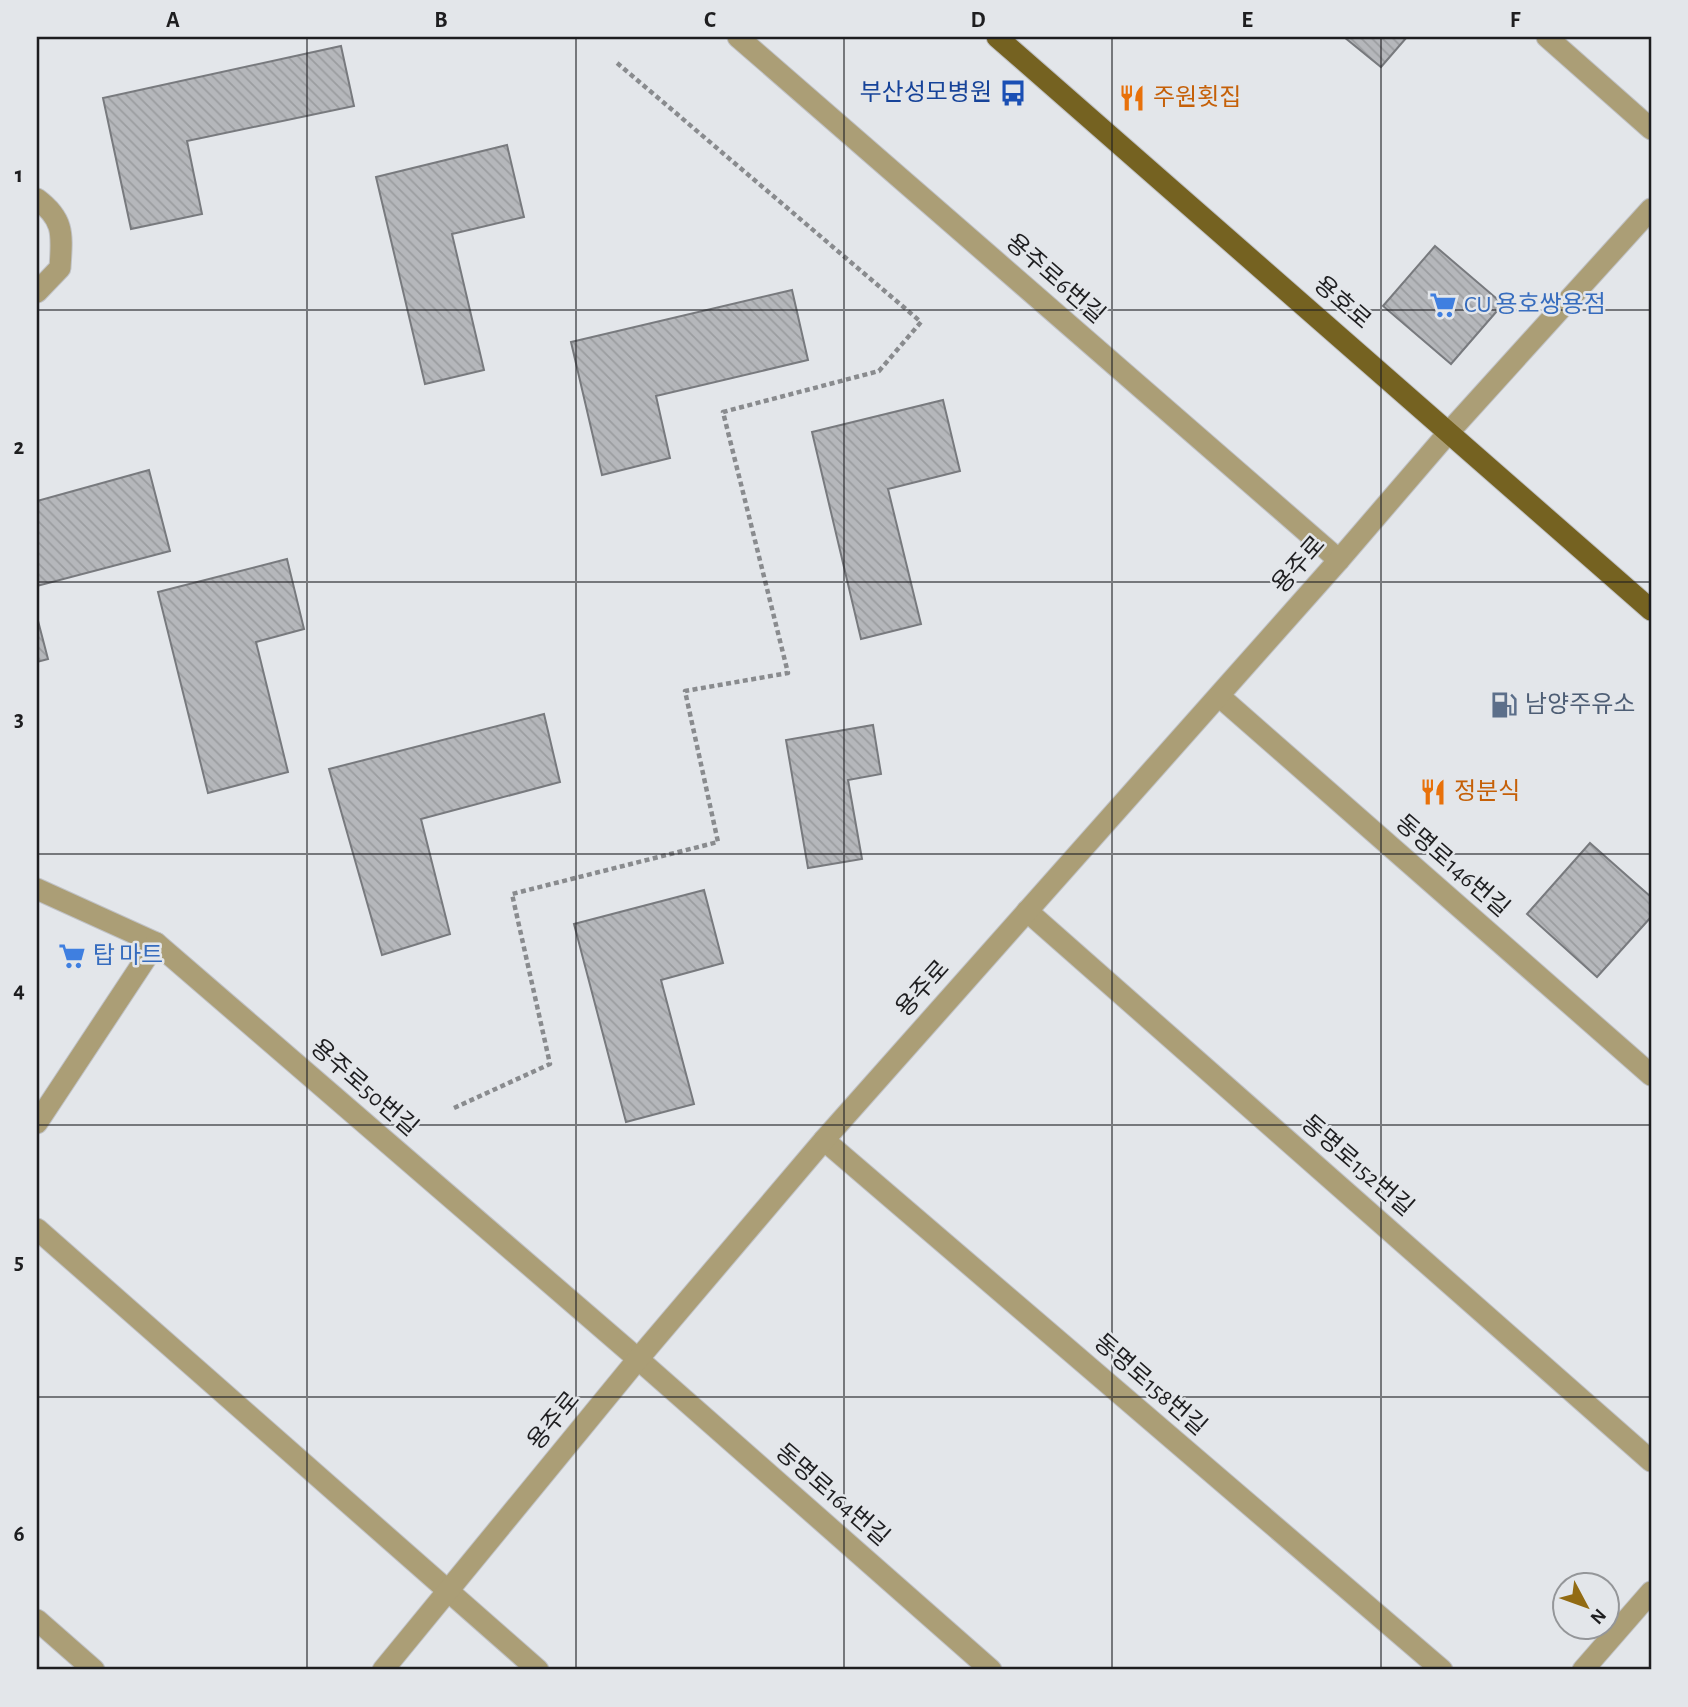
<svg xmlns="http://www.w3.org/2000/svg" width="1688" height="1707" font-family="'Alegreya Sans','Noto Sans KR',sans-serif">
  <defs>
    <pattern id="building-back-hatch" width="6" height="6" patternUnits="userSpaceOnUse" patternTransform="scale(1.75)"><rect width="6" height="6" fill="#b5b7bb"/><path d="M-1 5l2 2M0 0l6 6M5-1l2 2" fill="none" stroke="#9b9da0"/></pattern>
  </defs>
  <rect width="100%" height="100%" fill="#e3e6ea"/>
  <!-- building -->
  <g fill="url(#building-back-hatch)" stroke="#787a7e" stroke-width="2">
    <path d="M 1344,37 L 1407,37 L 1381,67 Z"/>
    <path d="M 341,46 L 354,106 L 187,141 L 202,214 L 131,229 L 103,98 Z"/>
    <path d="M 507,145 L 524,217 L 452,234 L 484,370 L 425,384 L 376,177 Z"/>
    <path d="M 1435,246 L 1503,304 L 1451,364 L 1383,306 Z"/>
    <path d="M 792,290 L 808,360 L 656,396 L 670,458 L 602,475 L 571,342 Z"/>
    <path d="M 943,400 L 960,471 L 888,489 L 921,624 L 861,639 L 812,432 Z"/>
    <path d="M 149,470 L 170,551 L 37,586 L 37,501 Z"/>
    <path d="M 287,559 L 304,629 L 256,642 L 288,772 L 208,793 L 158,592 Z"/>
    <path d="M 37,617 L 48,659 L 37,662 Z"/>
    <path d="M 544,714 L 560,782 L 421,819 L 450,934 L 382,955 L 329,769 Z"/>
    <path d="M 873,725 L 881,774 L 848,780 L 862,859 L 808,868 L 786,740 Z"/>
    <path d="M 1590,843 L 1651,897 L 1651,917 L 1597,977 L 1527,914 Z"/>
    <path d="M 704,890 L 723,963 L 661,980 L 694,1104 L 626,1122 L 574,924 Z"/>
  </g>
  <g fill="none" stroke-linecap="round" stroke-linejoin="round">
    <!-- minor casing -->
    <g stroke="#c0c2c6" stroke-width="23">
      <g id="minor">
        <path d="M 738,37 L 1339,560"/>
        <path d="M 1547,37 L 1651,129"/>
        <path d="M 37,199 C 65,220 62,235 60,268 L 37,292"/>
        <path d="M 1219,696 L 1651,1075"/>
        <path d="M 37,889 L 156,943 L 638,1359 L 991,1670"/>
        <path d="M 1027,911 L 1651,1461"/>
        <path d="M 37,1123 L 156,943"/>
        <path d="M 824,1140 L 1442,1670"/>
        <path d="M 37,1229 L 538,1670"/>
        <path d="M 37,1620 L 94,1670"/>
        <path d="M 383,1670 L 638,1359 L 824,1140 L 1339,560 L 1449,432 L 1651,209"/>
        <path d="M 1583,1670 L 1651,1592"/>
      </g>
    </g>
    <!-- major casing -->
    <g stroke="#c0c2c6" stroke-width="23">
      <path id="major" d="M 997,37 L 1651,610"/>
    </g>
    <!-- path -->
    <path stroke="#898b8e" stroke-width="4.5" stroke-dasharray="5 3.5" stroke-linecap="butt" d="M 454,1108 L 550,1064 L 512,894 L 718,842 L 685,691 L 788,673 L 723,412 L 879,371 L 921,322 L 616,62"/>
    <!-- minor -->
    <use href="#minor" stroke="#ab9e76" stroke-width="21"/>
    <!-- major -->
    <use href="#major" stroke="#756221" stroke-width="21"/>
  </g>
  <!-- grid -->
  <path fill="none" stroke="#1e1e20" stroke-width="2" stroke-opacity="0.55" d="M 307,37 L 307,1670M 576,37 L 576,1670M 844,37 L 844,1670M 1112,37 L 1112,1670M 1381,37 L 1381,1670M 37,310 L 1651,310M 37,582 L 1651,582M 37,854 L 1651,854M 37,1125 L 1651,1125M 37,1397 L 1651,1397"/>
  <!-- icons -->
  <defs>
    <g id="bus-bare" transform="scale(2.1)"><path d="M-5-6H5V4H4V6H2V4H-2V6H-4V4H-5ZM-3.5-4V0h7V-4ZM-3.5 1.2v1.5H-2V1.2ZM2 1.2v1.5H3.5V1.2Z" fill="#1a4fb4" stroke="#e3e6ea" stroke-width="2.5" paint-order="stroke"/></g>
    <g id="restaurant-bare" transform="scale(2.1)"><path d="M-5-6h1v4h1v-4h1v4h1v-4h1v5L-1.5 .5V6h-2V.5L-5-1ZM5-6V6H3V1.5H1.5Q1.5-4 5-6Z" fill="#e8710a" stroke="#e3e6ea" stroke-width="2.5" paint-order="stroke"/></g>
    <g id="supermarket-bare" transform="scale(2.1)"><path d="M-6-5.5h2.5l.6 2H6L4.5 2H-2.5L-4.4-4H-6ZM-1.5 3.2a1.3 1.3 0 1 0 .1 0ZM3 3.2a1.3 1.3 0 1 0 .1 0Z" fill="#3f7fe0" stroke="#e3e6ea" stroke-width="2.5" paint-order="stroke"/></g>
    <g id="fuel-bare" transform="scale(2.1)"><path d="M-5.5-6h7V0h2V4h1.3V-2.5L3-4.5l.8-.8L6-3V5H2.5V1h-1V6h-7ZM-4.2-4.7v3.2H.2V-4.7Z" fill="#5c6f8a" stroke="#e3e6ea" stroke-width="2.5" paint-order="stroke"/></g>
  </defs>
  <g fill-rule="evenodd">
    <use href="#bus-bare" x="1013" y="93"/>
    <use href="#restaurant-bare" x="1132" y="98"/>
    <use href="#supermarket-bare" x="1443" y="305"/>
    <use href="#fuel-bare" x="1504" y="705"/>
    <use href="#restaurant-bare" x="1433" y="792"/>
    <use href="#supermarket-bare" x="72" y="956"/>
  </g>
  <g text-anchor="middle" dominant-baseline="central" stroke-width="5" stroke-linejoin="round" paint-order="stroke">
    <!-- transit labels -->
    <g font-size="24" fill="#164399" stroke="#e3e6ea" text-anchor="end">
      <text x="992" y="93">부산성모병원</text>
    </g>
    <!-- food labels -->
    <g font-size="24" fill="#c56008" stroke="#e3e6ea" text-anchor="start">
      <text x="1153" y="98">주원횟집</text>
      <text x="1454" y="792">정분식</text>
    </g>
    <!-- street labels -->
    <g font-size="24" fill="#1e1e20" stroke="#e3e6ea">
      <text transform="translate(1055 279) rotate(41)">용주로6번길</text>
      <text transform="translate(1342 303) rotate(41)">용호로</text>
      <text transform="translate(1299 565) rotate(-49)">용주로</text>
      <text transform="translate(1452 866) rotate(41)">동명로146번길</text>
      <text transform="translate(923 989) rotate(-48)">용주로</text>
      <text transform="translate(364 1088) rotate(41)">용주로50번길</text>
      <text transform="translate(1357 1166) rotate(41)">동명로152번길</text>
      <text transform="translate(1150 1385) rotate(41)">동명로158번길</text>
      <text transform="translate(554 1421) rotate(-51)">용주로</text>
      <text transform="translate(832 1495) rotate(41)">동명로164번길</text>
    </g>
    <!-- shop labels -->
    <g font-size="24" fill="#366cbe" stroke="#e3e6ea" text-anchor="start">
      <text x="1464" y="305">CU 용호쌍용점</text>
      <text x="93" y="956">탑 마트</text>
    </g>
    <!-- service labels -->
    <g font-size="24" fill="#4e5e75" stroke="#e3e6ea" text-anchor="start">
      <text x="1525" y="705">남양주유소</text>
    </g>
  </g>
  <!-- border -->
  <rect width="1688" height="1707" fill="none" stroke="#e3e6ea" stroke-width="77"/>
  <!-- north arrow -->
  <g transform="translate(1586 1606) rotate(131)"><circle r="33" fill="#e3e6ea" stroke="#949699" stroke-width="2"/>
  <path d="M0-5L12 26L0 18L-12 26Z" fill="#926b13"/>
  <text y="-10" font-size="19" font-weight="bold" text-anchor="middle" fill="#1e1e20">N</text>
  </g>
  <rect x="38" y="38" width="1612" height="1630" fill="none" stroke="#1e1e20" stroke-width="2.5"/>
  <g font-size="23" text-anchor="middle" font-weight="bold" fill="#1e1e20">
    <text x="173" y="27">A</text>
    <text x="441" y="27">B</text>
    <text x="710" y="27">C</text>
    <text x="978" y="27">D</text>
    <text x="1247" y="27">E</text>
    <text x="1515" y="27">F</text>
    <text x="19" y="182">1</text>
    <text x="19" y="454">2</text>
    <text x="19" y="726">3</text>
    <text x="19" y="997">4</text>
    <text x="19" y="1269">5</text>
    <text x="19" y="1541">6</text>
  </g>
</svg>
